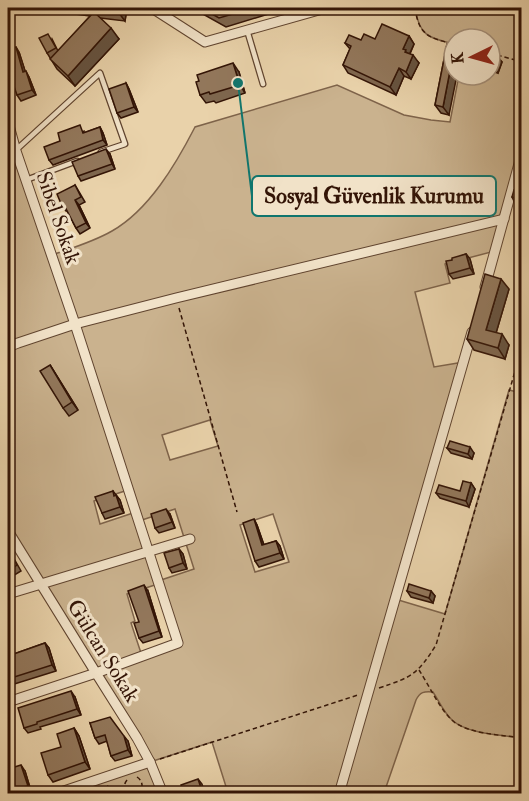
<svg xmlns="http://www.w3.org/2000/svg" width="529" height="801" font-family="'IM FELL Double Pica',serif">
  <rect width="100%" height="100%" fill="#e9d2aa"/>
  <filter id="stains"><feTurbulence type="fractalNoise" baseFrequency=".00333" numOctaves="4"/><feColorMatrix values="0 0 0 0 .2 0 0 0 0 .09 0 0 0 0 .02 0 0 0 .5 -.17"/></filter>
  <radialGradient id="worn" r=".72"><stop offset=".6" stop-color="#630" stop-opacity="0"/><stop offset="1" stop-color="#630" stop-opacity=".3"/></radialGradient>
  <!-- green -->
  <path fill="#cab28e" stroke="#7e634a" stroke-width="1.5" fill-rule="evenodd" d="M 415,8 L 521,8 L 521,188 L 513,185 L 495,251 L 445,264 L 450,283 L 415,292 L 434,367 L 464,362 L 395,599 L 445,614 L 509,390 L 521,393 L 521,738 C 502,735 467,734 452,720 C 444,713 439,701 433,692 C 424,691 420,692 416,700 L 384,793 L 228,793 L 212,742 L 150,762 L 163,793 L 55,793 L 150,763 L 8,531 L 8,159 L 17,156 L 52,255 C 72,248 93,242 112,231 C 149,210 176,164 195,127 L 337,85 L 404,115 L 431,120 L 450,122 L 459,75 L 490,75 L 490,39 L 454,39 L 454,44 C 428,38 419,35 415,8 ZM 210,420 L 218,446 L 170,460 L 162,435 ZM 128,490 L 136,512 L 100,524 L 94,501 ZM 175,509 L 194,569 L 158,581 L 139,521 ZM 273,514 L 289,562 L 255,572 L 240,525 ZM 158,584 L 177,643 L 142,656 L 131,623 L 135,621 L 127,594 Z"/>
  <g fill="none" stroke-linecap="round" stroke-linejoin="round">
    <!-- lane casing -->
    <g stroke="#60442f" stroke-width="7">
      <g id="lane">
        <path d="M 247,30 L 263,84"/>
        <path d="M 16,150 L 100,73 L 125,144 L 101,152"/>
        <path d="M 26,180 L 77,161"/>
      </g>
    </g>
    <!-- street casing -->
    <g stroke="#60442f" stroke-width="11">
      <g id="street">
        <path d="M 152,8 L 205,42 L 326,8"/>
        <path d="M 8,122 L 16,151 L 75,324 L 178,643 L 96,673 L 8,702"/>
        <path d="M 485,287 L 522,153"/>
        <path d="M 8,347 L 18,343 L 75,324 L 176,298 L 504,219"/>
        <path d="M 8,531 L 96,673 L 137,738 L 150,762 L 163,794"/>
        <path d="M 8,594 L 190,539"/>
        <path d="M 55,794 L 150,762"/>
        <path d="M 339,794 L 472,332"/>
      </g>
    </g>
    <!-- path -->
    <g stroke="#331406" stroke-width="1.5" stroke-dasharray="4.5 3" stroke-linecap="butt">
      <path d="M 415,8 C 419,35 428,38 454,44"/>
      <path d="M 490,53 L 522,62"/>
      <path d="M 179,308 L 237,512"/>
      <path d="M 419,670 C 429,685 440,710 453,721 C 468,734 502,735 522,738"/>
      <path d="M 379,688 C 412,677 417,675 436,645 L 522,347"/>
      <path d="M 160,759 L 358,695"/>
      <path d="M 137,777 C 143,781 144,788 138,794"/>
      <path d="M 127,780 C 123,785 124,790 129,794"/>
      <path d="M 107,786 L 113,789 L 114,794"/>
      <path d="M 115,792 L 125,789"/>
    </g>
    <!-- lane -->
    <use href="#lane" stroke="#f1e2c8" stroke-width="4.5"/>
    <!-- street -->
    <use href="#street" stroke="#f1e2c8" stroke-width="9"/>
  </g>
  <!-- wall -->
  <g fill="#7e664e" stroke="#331406" stroke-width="1.5">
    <path d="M 64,8 L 127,8 L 125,21 L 100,18 L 119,39 L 75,86 L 57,69 L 47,53 L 52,39 L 58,51 L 90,16 L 68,13 Z"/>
    <path d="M 169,8 L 182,8 L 179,13 Z"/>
    <path d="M 192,8 L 288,8 L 226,27 Z"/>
    <path d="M 409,36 L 414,44 L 410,54 L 419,63 L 411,79 L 404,76 L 396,95 L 348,73 L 343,65 L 350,49 L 345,43 Z"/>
    <path d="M 447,44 L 449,115 L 441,113 L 435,105 Z"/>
    <path d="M 19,52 L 25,71 L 29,77 L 36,95 L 21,101 L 17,95 Z"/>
    <path d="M 490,54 L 502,62 L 498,73 L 490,71 Z"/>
    <path d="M 239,72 L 245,93 L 216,103 L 214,101 L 206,103 L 200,95 Z"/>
    <path d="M 126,83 L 129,89 L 138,112 L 121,118 L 117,113 Z"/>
    <path d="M 100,127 L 103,133 L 107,145 L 53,165 L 49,160 L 60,141 L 84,131 L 84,133 Z"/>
    <path d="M 110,154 L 115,169 L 81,181 L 78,176 Z"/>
    <path d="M 75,185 L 85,202 L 79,205 L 90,228 L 80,234 L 76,228 L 67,211 L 66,211 L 62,206 Z"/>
    <path d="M 522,192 L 522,204 L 515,203 L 512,197 Z"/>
    <path d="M 466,254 L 470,259 L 474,274 L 453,279 L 449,274 L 452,260 Z"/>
    <path d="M 509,289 L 496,333 L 509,345 L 505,359 L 474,350 L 467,339 Z"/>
    <path d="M 50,365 L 78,410 L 69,416 L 63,408 Z"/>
    <path d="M 447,448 L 474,453 L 472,459 L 451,453 Z"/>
    <path d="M 471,483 L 475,489 L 469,507 L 440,498 L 436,493 L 460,491 Z"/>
    <path d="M 113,491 L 120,500 L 124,513 L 105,519 L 102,513 Z"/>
    <path d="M 170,514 L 175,528 L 159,533 L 155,528 Z"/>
    <path d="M 254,519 L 257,525 L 264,545 L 276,541 L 280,546 L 284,559 L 259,567 L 255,561 Z"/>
    <path d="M 8,548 L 21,571 L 8,579 Z"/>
    <path d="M 179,549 L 183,554 L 187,569 L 172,573 L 169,568 Z"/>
    <path d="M 148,591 L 162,637 L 143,643 L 139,638 L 139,622 Z"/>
    <path d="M 407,591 L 431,591 L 435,596 L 433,603 L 411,597 Z"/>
    <path d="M 45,643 L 49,648 L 56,671 L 8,686 L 8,656 Z"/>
    <path d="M 75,697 L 81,715 L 40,727 L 41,729 L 28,733 L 24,728 Z"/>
    <path d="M 90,723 L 128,741 L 132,756 L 115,761 L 111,756 L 107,741 L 99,744 L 95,738 Z"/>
    <path d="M 74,728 L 79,736 L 90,769 L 53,782 L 48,775 L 61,747 Z"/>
    <path d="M 8,769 L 25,771 L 31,791 L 25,794 L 8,794 Z"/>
  </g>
  <!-- shaded-wall -->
  <g fill="#665340" stroke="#331406" stroke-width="1.5">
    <path d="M 120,8 L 127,8 L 125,21 L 119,13 Z"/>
    <path d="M 175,8 L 182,8 L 179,13 Z"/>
    <path d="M 111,28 L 119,39 L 75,86 L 68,76 Z"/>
    <path d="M 409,36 L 414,44 L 409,55 L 403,49 Z"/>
    <path d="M 16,47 L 19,52 L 27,77 L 23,72 Z"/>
    <path d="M 454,50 L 454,75 L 457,75 L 449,115 L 443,107 Z"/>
    <path d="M 413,55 L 419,63 L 411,79 L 406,72 Z"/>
    <path d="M 498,57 L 502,62 L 498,73 L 494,68 Z"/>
    <path d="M 233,63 L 239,72 L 245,93 L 240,85 Z"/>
    <path d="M 399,68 L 404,76 L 396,95 L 390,87 Z"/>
    <path d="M 26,71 L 29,77 L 36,95 L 32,90 Z"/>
    <path d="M 126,83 L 129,89 L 138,112 L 134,107 Z"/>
    <path d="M 100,127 L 103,133 L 107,145 L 103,140 Z"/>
    <path d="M 106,149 L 110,154 L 115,169 L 112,164 Z"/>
    <path d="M 75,200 L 79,205 L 90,228 L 86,223 Z"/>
    <path d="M 466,254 L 470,259 L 474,274 L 470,268 Z"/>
    <path d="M 501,279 L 509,289 L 494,340 L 486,330 Z"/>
    <path d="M 502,334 L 509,345 L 505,359 L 498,348 Z"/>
    <path d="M 50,365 L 55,373 L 78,410 L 72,402 Z"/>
    <path d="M 470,447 L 474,453 L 472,459 L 468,454 Z"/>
    <path d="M 471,483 L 475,489 L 469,507 L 466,501 Z"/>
    <path d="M 116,495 L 120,500 L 124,513 L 120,507 Z"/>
    <path d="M 166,509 L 170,514 L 175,528 L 172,522 Z"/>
    <path d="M 254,519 L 257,525 L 266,551 L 262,545 Z"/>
    <path d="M 276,541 L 280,546 L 284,559 L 280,553 Z"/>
    <path d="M 179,549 L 183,554 L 187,569 L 183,563 Z"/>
    <path d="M 144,585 L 148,591 L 162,637 L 159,631 Z"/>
    <path d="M 431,591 L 435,596 L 433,603 L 429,598 Z"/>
    <path d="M 45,643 L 49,648 L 56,671 L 52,665 Z"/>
    <path d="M 71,691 L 75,697 L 81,715 L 77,709 Z"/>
    <path d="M 74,728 L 79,736 L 90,769 L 85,762 Z"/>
    <path d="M 124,736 L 128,741 L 132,756 L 128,750 Z"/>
    <path d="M 21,765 L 25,771 L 31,791 L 28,786 Z"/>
    <path d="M 198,779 L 202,784 L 205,794 L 203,794 Z"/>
  </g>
  <!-- building -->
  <g fill="#92775b" stroke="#331406" stroke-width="1.5">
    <path d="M 80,8 L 120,8 L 119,13 Z"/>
    <path d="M 201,8 L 254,8 L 219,18 Z"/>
    <path d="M 94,12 L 111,28 L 68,76 L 50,59 Z"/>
    <path d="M 382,24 L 409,36 L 403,49 L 406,50 L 405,52 L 413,55 L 406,72 L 399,68 L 390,87 L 343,65 L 351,46 L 345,43 L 349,35 L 361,40 L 364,34 L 375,39 Z"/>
    <path d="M 48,34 L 56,48 L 47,53 L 39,38 Z"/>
    <path d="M 447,44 L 454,45 L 454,50 L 443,107 L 435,105 Z"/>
    <path d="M 16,47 L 23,72 L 26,71 L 32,90 L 17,95 L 8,69 L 8,49 Z"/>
    <path d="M 490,54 L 498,57 L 494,68 L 490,67 Z"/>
    <path d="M 233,63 L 240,85 L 210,94 L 209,92 L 200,95 L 196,82 L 199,81 L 197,75 Z"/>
    <path d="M 126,83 L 134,107 L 117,113 L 109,89 Z"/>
    <path d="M 80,125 L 83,133 L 100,127 L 103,140 L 49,160 L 44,147 L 60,141 L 58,133 Z"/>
    <path d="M 106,149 L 112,164 L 78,176 L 72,162 Z"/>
    <path d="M 75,185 L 81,197 L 75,200 L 86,223 L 76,228 L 64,205 L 62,206 L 57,194 Z"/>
    <path d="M 514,190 L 522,192 L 522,200 L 512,197 Z"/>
    <path d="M 466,254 L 470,268 L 449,274 L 446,261 L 452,260 L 452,258 Z"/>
    <path d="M 485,274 L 501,279 L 486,330 L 502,334 L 498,348 L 467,339 Z"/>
    <path d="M 50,365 L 72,402 L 63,408 L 40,371 Z"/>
    <path d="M 450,441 L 470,447 L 468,454 L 447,448 Z"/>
    <path d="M 463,481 L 471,483 L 466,501 L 436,493 L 439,485 L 460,491 Z"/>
    <path d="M 113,491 L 114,496 L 116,495 L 120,507 L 102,513 L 95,497 Z"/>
    <path d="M 166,509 L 172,522 L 155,528 L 151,514 Z"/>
    <path d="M 254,519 L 262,545 L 276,541 L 280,553 L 255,561 L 243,523 Z"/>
    <path d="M 8,549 L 17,565 L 8,571 Z"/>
    <path d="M 179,549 L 183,563 L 169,568 L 164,553 Z"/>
    <path d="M 409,584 L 431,591 L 429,598 L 407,591 Z"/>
    <path d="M 144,585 L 159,631 L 139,638 L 134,623 L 139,622 L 128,591 Z"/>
    <path d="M 45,643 L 52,665 L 8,679 L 8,656 Z"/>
    <path d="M 71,691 L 77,709 L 37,722 L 37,724 L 24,728 L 18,708 Z"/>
    <path d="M 110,717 L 124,736 L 128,750 L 111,756 L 105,735 L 95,738 L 90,723 Z"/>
    <path d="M 74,728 L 85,762 L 48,775 L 41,753 L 61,747 L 57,734 Z"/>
    <path d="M 21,765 L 28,786 L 11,791 L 10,789 L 8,790 L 8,769 Z"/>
    <path d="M 198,779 L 203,794 L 184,794 L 181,785 Z"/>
    <path d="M 68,788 L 70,794 L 53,794 Z"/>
  </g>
  <g text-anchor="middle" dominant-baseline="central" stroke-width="6" stroke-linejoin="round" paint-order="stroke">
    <!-- street labels -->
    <g font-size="21" fill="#331406" stroke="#f1e2c8">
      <text transform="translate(58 218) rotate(71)">Sibel Sokak</text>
      <text transform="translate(103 651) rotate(58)">Gülcan Sokak</text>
    </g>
  </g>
  <!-- callouts -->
  <path fill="none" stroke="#0f766e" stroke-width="2" d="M238 83L252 196"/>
  <circle fill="#0f766e" stroke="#f1e2c8" stroke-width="2" cx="238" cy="83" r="6"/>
  <rect fill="#f1e2c8" stroke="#0f766e" stroke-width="2" x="252" y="176" width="244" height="40" rx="6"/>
  <g font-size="22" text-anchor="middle" font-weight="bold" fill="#331406">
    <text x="374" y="203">Sosyal Güvenlik Kurumu</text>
  </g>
  <!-- margin -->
  <rect width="529" height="801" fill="none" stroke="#e9d2aa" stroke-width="30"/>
  <rect x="9" y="9" width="511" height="783" fill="none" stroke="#331406" stroke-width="3"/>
  <rect x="15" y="15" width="499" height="771" fill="none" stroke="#331406" stroke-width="1.5"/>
  <!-- north arrow -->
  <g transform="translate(472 57) rotate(265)"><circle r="28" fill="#f1e2c8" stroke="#a5907a" stroke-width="1.5"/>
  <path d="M0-4.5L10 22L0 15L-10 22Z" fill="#8f2418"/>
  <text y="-9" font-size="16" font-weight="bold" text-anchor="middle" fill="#331406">K</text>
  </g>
  <rect width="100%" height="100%" filter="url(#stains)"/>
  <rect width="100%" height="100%" fill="url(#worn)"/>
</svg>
